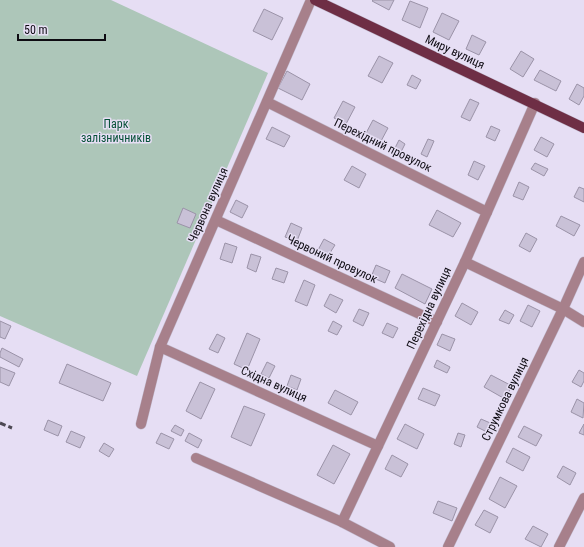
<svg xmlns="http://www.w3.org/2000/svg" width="584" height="547" font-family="'Roboto Condensed',sans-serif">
  <rect width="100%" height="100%" fill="#e6def4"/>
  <!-- green -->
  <path fill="#adc6b9" d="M 0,0 L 111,0 L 268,73 L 137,376 L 0,316 Z"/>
  <!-- building -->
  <g fill="#c9c1d7" stroke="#9b93a8">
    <path d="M 373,0 L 394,0 L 389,10 L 372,1 Z"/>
    <path d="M 410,1 L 428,8 L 420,28 L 402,20 Z"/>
    <path d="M 264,9 L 283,18 L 272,40 L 253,31 Z"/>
    <path d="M 442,13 L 459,21 L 449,40 L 433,32 Z"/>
    <path d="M 472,35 L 486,42 L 479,55 L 466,49 Z"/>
    <path d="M 521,51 L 534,59 L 523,77 L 510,69 Z"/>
    <path d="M 379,56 L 393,63 L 382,83 L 368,76 Z"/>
    <path d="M 540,70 L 561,81 L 556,91 L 534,80 Z"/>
    <path d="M 287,71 L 310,84 L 302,100 L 278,88 Z"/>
    <path d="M 412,75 L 421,80 L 416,89 L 407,85 Z"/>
    <path d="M 577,84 L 584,88 L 584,96 L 579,105 L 569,99 Z"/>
    <path d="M 470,99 L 479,103 L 470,121 L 461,117 Z"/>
    <path d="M 343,101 L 355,107 L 346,124 L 334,118 Z"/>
    <path d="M 373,120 L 388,128 L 380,143 L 365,135 Z"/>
    <path d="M 491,126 L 500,130 L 495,141 L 486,137 Z"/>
    <path d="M 272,127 L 290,136 L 284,147 L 266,139 Z"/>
    <path d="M 541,137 L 554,144 L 547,157 L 534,150 Z"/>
    <path d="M 428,139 L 434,141 L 427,157 L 421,154 Z"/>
    <path d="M 399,140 L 405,144 L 401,152 L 395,148 Z"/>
    <path d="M 474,161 L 485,166 L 478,180 L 468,175 Z"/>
    <path d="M 535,163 L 548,169 L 544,176 L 531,169 Z"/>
    <path d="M 352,166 L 366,174 L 359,188 L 344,180 Z"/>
    <path d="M 519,182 L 529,187 L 523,200 L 513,196 Z"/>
    <path d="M 579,187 L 584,189 L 584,202 L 574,197 Z"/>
    <path d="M 236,200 L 248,206 L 242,218 L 230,212 Z"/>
    <path d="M 183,208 L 196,214 L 190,228 L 177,223 Z"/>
    <path d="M 437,210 L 461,223 L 453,237 L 429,225 Z"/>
    <path d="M 561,216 L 580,225 L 574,236 L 556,226 Z"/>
    <path d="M 291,223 L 302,228 L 297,241 L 285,237 Z"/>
    <path d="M 526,233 L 537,239 L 530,252 L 519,246 Z"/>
    <path d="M 324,239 L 335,245 L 328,256 L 318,250 Z"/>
    <path d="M 225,243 L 237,247 L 232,263 L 220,259 Z"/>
    <path d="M 251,254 L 261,257 L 256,272 L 247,268 Z"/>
    <path d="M 376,265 L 390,271 L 385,283 L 371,277 Z"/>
    <path d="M 276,268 L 288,272 L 284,283 L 272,279 Z"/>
    <path d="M 402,274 L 432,289 L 425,304 L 395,288 Z"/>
    <path d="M 304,280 L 315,285 L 307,306 L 295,301 Z"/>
    <path d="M 330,294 L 343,300 L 336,313 L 324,306 Z"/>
    <path d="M 462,303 L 478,312 L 471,325 L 455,316 Z"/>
    <path d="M 528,305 L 540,311 L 532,327 L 520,321 Z"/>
    <path d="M 359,309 L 369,313 L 363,326 L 353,321 Z"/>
    <path d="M 505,310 L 514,315 L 509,324 L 499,320 Z"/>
    <path d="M 0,321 L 11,326 L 5,339 L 0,337 Z"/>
    <path d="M 333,321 L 342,326 L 337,335 L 328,331 Z"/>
    <path d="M 387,323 L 398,328 L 393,338 L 382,333 Z"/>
    <path d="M 247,333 L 260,339 L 247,370 L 234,364 Z"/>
    <path d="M 217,334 L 225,338 L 218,353 L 209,349 Z"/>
    <path d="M 442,334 L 455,339 L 450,351 L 437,345 Z"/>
    <path d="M 2,348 L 23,359 L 19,367 L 0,357 L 0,353 Z"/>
    <path d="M 437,360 L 450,367 L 447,373 L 434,367 Z"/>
    <path d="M 267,362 L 275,366 L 269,378 L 261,374 Z"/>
    <path d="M 67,364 L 111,383 L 103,401 L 59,383 Z"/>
    <path d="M 0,367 L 15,373 L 9,386 L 0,382 Z"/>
    <path d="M 579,370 L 584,373 L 584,381 L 581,387 L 572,382 Z"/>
    <path d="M 291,375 L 301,379 L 297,390 L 287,386 Z"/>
    <path d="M 491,375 L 512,386 L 505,399 L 484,387 Z"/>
    <path d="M 200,382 L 215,389 L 201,419 L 186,411 Z"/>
    <path d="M 423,388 L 440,395 L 435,406 L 418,399 Z"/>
    <path d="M 335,390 L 358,402 L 351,415 L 328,403 Z"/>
    <path d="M 577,399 L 584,403 L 583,418 L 571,412 Z"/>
    <path d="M 244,406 L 265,414 L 251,446 L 231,437 Z"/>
    <path d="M 481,419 L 495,425 L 491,434 L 477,427 Z"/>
    <path d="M 48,420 L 62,426 L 58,436 L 44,430 Z"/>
    <path d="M 405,424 L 424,434 L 417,449 L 397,439 Z"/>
    <path d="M 584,424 L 584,435 L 579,433 Z"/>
    <path d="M 175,425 L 184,430 L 181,436 L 171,431 Z"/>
    <path d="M 524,426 L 542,435 L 536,446 L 518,437 Z"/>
    <path d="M 71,431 L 85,437 L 80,448 L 66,442 Z"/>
    <path d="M 161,433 L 174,439 L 169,449 L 156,443 Z"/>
    <path d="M 189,433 L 202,440 L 198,448 L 185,441 Z"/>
    <path d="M 458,433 L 465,435 L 461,447 L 454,444 Z"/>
    <path d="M 104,443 L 114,449 L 109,457 L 99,451 Z"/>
    <path d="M 333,445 L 350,454 L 334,484 L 317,475 Z"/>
    <path d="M 513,448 L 530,457 L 523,471 L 506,462 Z"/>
    <path d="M 392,455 L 408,464 L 401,477 L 385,469 Z"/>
    <path d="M 563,466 L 576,473 L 570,485 L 557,477 Z"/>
    <path d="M 500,477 L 517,486 L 505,508 L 489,499 Z"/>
    <path d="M 438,501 L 457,508 L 452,521 L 433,513 Z"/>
    <path d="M 484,510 L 498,517 L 490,533 L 475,525 Z"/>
    <path d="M 533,526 L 548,534 L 541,547 L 525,539 Z"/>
  </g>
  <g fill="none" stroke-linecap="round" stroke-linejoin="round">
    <!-- minor casing -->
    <g stroke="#c3bcd0" stroke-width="11">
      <g id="minor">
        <path d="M 267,102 L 487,212"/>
        <path d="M 216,220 L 437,322"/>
        <path d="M 465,262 L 563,309 L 584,322"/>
        <path d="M 160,347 L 378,446"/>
        <path d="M 141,424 L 160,347 L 311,0"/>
        <path d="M 196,458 L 342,522 L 390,547"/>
        <path d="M 342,522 L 465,262 L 535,103"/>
        <path d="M 448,547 L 563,309 L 584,262"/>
        <path d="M 559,547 L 584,498"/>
      </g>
    </g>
    <!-- major casing -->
    <g stroke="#c3bcd0" stroke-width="11">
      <path id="major" d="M 315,0 L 584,128"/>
    </g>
    <!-- minor -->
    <use href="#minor" stroke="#a7808b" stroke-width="10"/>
    <!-- major -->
    <use href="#major" stroke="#6e2e45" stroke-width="10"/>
    <!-- rail -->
    <path stroke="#4c4853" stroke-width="3" stroke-dasharray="6 3" stroke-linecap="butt" d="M 0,423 L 12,428"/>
  </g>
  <g text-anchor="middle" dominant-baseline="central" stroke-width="3" stroke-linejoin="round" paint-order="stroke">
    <!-- street labels -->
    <g font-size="12" fill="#0e0b12" stroke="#e6def4">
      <text transform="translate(455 52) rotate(25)">Миру вулиця</text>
      <text transform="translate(383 145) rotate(26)">Перехідний провулок</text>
      <text transform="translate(208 205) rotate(-66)">Червона вулиця</text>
      <text transform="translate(332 259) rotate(25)">Червоний провулок</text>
      <text transform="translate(429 308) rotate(-65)">Перехідна вулиця</text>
      <text transform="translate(274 384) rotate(24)">Східна вулиця</text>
      <text transform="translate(505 399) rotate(-64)">Струмкова вулиця</text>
    </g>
    <!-- park labels -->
    <g font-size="12" fill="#055137" stroke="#e6def4">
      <text x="116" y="124">Парк<tspan x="116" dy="14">залізничників</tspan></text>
    </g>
  </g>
  <!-- scale -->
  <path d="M18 34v6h87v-6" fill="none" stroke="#0e0b12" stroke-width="2"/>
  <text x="24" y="34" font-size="12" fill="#0e0b12" stroke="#e6def4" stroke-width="3" paint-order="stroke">50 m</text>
</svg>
